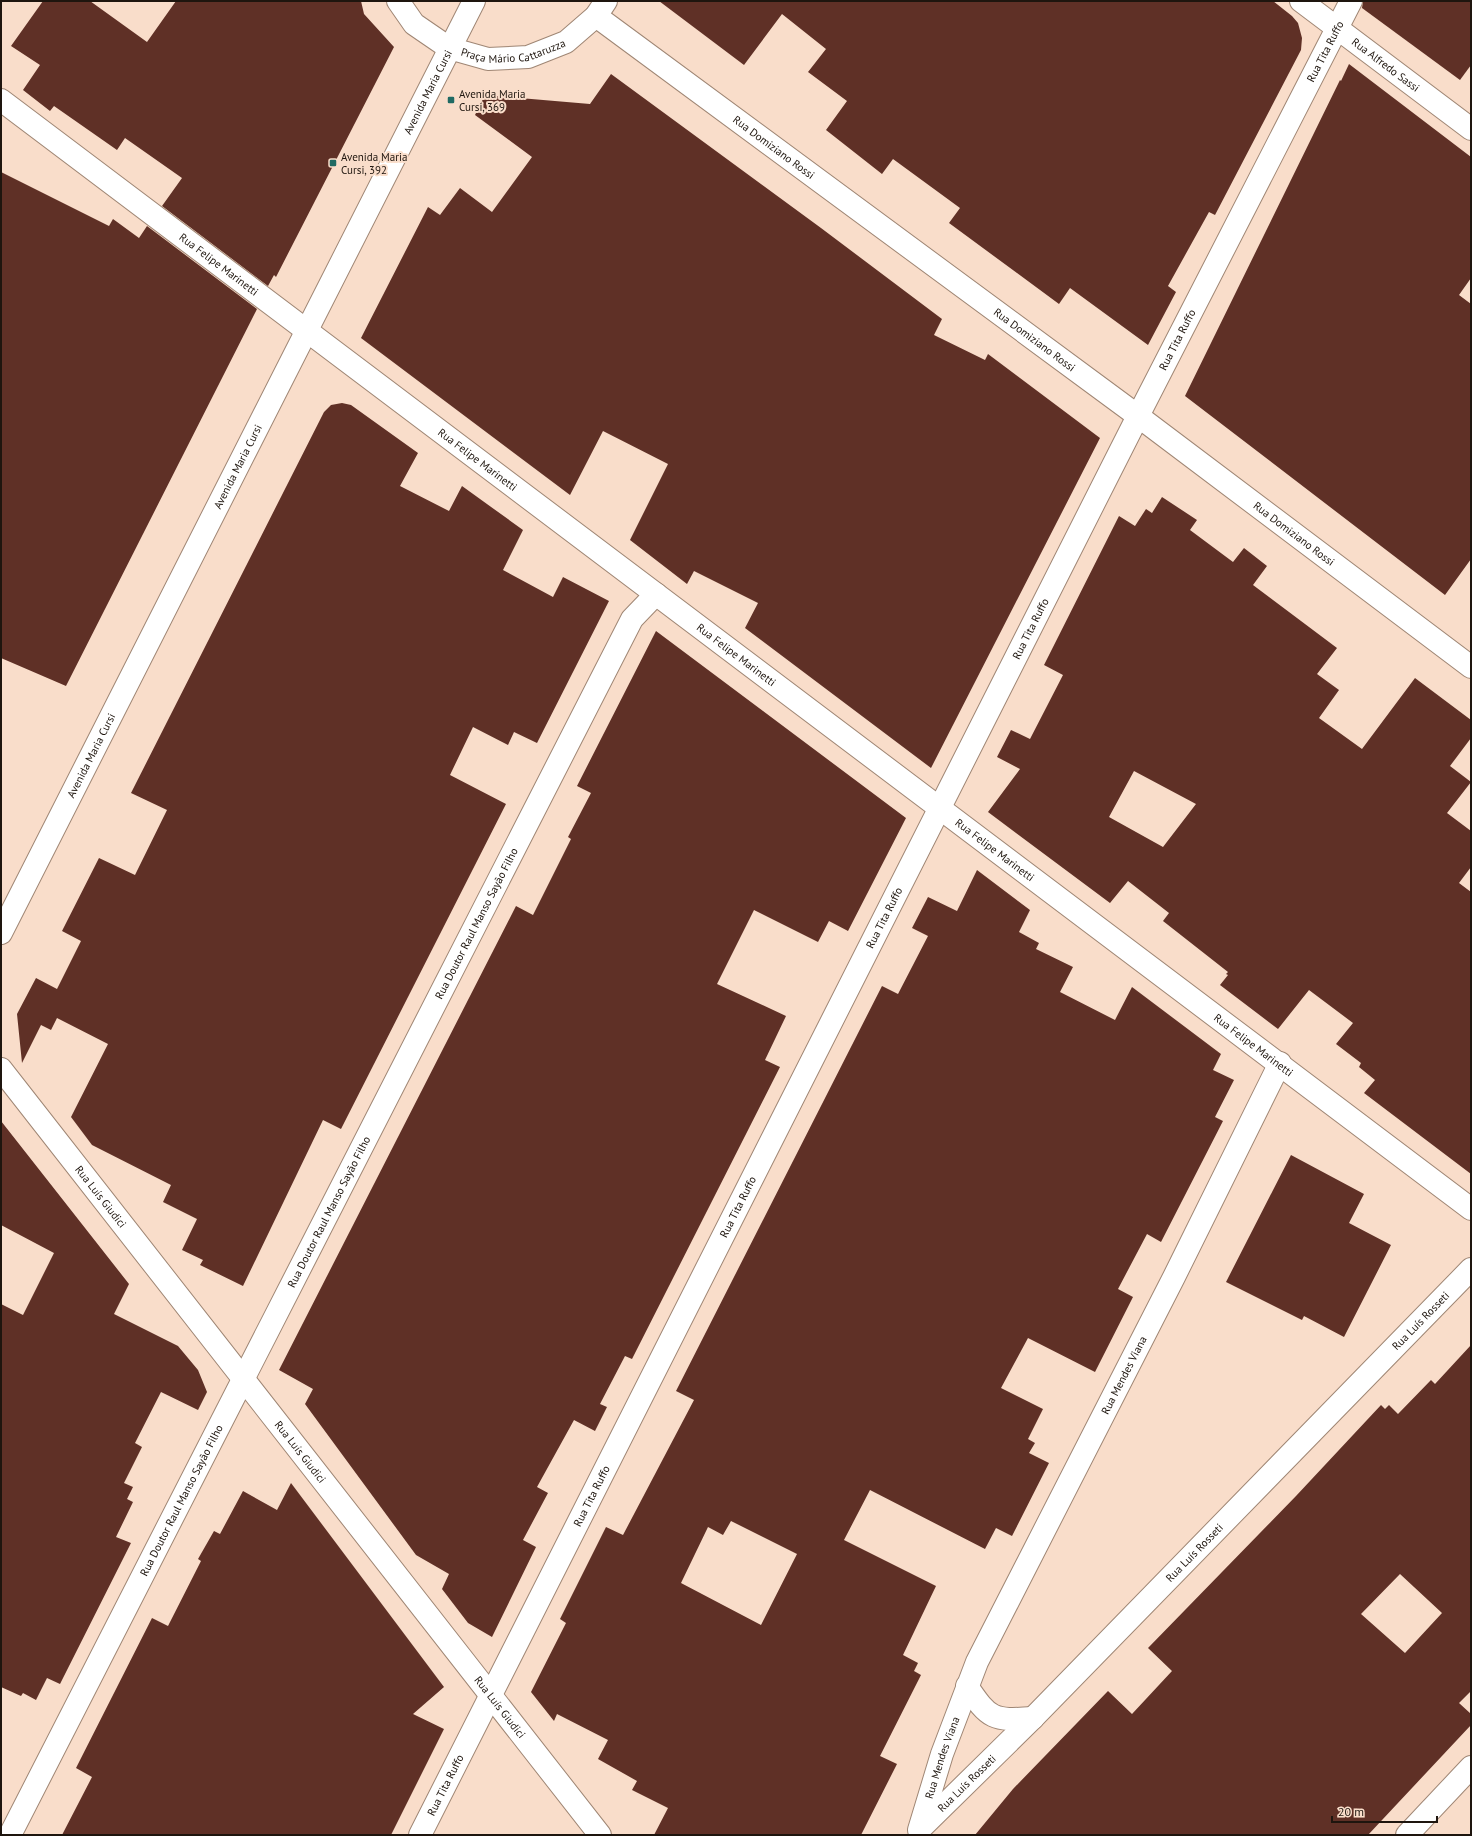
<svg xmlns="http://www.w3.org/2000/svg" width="1472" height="1836" font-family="'PT Sans',sans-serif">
  <rect width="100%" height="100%" fill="#f9ddca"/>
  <!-- building -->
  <g fill="#5f3026" fill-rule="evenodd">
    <path d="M 43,1 L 90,1 L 147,42 L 176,1 L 361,1 L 364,14 L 394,47 L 276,277 L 274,275 L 268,286 L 162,206 L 182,178 L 125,138 L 117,150 L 54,106 L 50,111 L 23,90 L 40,65 L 11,46 Z"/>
    <path d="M 659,1 L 1273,1 L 1292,16 L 1298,23 L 1302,38 L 1301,50 L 1215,215 L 1209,212 L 1168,286 L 1176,292 L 1148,345 L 1070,288 L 1059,304 L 949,223 L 960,208 L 893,159 L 882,174 L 826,130 L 847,101 L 808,72 L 826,49 L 782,14 L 744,65 Z"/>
    <path d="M 1363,1 L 1471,1 L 1471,65 L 1460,80 L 1362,8 Z"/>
    <path d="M 1349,64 L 1471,157 L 1471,278 L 1459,295 L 1471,304 L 1471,559 L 1445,595 L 1185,396 L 1340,80 L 1341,81 Z"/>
    <path d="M 611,74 L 821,228 L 942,319 L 934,335 L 985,360 L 988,354 L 1100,438 L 931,768 L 745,628 L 758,603 L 694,571 L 687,584 L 630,540 L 668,464 L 603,431 L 570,495 L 361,338 L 428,207 L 440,215 L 460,188 L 492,212 L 532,157 L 475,115 L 485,95 L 590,104 Z"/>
    <path d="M 1,172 L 109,226 L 113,219 L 139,238 L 147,226 L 257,309 L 66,686 L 1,658 Z"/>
    <path d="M 342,403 L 351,405 L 418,453 L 400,486 L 449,511 L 462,486 L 523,530 L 503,570 L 553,597 L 563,577 L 609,601 L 537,743 L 514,732 L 508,745 L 473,727 L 450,775 L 506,804 L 341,1129 L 323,1120 L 243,1286 L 200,1265 L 203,1260 L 182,1250 L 197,1219 L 163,1202 L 171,1185 L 92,1145 L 71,1117 L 108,1044 L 57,1018 L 51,1030 L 41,1025 L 22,1063 L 17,1014 L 36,978 L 57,989 L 81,941 L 62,931 L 99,858 L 135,875 L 167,810 L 131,793 L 324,412 L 331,405 Z"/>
    <path d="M 1162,497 L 1197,520 L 1190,530 L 1233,562 L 1244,548 L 1267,566 L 1253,585 L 1337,648 L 1317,674 L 1339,690 L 1319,718 L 1362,749 L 1415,678 L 1471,720 L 1471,738 L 1450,766 L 1471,782 L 1447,813 L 1471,831 L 1471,867 L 1459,883 L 1471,892 L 1471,1174 L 1364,1093 L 1375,1080 L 1359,1067 L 1361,1063 L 1336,1044 L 1353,1023 L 1309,990 L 1278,1029 L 1220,985 L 1228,975 L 1226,974 L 1228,972 L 1163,921 L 1169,913 L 1128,881 L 1110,903 L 988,812 L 1020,769 L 997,757 L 1011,730 L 1030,739 L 1063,675 L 1044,665 L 1119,516 L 1135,526 L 1146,509 L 1152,513 ZM 1134,771 L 1196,804 L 1163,847 L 1109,817 Z"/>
    <path d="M 656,631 L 906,818 L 848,931 L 829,921 L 818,942 L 754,910 L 717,984 L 786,1016 L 765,1060 L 780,1067 L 632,1359 L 625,1356 L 600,1404 L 607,1407 L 595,1431 L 574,1420 L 537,1487 L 548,1493 L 523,1540 L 536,1547 L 492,1637 L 468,1623 L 442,1589 L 449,1574 L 416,1555 L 305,1404 L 313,1389 L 279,1370 L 516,906 L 533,915 L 571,839 L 568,837 L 591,793 L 577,786 Z"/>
    <path d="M 977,870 L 1030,910 L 1019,932 L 1039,943 L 1036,949 L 1073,967 L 1060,992 L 1115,1020 L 1132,987 L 1221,1054 L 1213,1070 L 1234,1080 L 1215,1117 L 1223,1121 L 1161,1242 L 1147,1234 L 1118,1289 L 1133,1297 L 1095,1372 L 1028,1338 L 1001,1388 L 1043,1409 L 1028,1439 L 1035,1443 L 1029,1453 L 1049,1463 L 1012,1536 L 996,1528 L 985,1549 L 870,1490 L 844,1540 L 936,1586 L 903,1655 L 918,1663 L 914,1671 L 921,1675 L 880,1756 L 897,1764 L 861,1835 L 654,1835 L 668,1808 L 632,1790 L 637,1781 L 598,1759 L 608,1740 L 557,1714 L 554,1721 L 531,1692 L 566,1623 L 560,1619 L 606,1527 L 623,1535 L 694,1400 L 676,1391 L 882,986 L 898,994 L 928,936 L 912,928 L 928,897 L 957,911 ZM 731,1521 L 797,1554 L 761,1625 L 681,1583 L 708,1527 L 723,1535 Z"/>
    <path d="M 1,1121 L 129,1284 L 114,1314 L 178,1346 L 198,1370 L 207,1392 L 198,1410 L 161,1392 L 135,1443 L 142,1447 L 124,1483 L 133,1487 L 127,1499 L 133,1502 L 116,1537 L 131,1543 L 60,1684 L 47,1678 L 36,1700 L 23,1693 L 21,1696 L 1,1687 L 1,1304 L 23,1315 L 54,1253 L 1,1225 Z"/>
    <path d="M 1291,1155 L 1364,1194 L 1349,1223 L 1391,1245 L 1344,1337 L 1304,1316 L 1302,1320 L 1226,1282 Z"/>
    <path d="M 1471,1345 L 1471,1691 L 1459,1703 L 1471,1714 L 1471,1725 L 1368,1835 L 975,1835 L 1013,1789 L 1108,1691 L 1132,1714 L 1172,1671 L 1148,1648 L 1296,1496 L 1381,1405 L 1385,1409 L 1389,1405 L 1398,1414 L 1431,1380 L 1435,1384 ZM 1400,1574 L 1442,1613 L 1405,1653 L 1361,1614 Z"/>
    <path d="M 291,1483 L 444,1687 L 413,1714 L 444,1729 L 391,1835 L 62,1835 L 92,1777 L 76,1768 L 152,1618 L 168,1626 L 201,1561 L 198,1559 L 214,1531 L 220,1534 L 243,1491 L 277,1510 Z"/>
  </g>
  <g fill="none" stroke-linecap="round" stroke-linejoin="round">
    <!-- minor casing -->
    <g stroke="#9f8674" stroke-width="24">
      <g id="minor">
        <path id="s1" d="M 398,1 L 414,24 L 449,48 L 488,59 L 528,57 L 566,42 L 596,16 L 606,1"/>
        <path id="s2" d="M 1301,1 L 1471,129"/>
        <path id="s3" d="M 596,16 L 1138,416 L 1471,667"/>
        <path id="s4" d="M 1,100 L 1471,1209"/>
        <path id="s5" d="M 1,1069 L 600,1835"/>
        <path d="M 967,1686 C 989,1719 993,1721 1033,1718"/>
        <path id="s6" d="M 921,1828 L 1033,1718 L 1471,1269"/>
        <path id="s7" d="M 919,1830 L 942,1754 L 977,1662 L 1174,1277 L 1280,1063"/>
        <path id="s8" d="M 10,1835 L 632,619 L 656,594"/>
        <path id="s9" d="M 420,1835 L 1138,416 L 1351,1"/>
        <path d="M 1407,1835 L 1471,1767"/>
      </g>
    </g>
    <!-- tertiary casing -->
    <g stroke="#9f8674" stroke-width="24">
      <g id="tertiary">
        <path id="s10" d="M 1,933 L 474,1"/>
      </g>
    </g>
    <!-- minor -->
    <use href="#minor" stroke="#fff" stroke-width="22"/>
    <!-- tertiary -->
    <use href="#tertiary" stroke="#fff" stroke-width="22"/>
  </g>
  <!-- markers -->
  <g fill="#206a63" stroke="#f9ddca" stroke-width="1.5">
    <rect x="447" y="96" width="8" height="8" rx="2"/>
    <rect x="329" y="159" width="8" height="8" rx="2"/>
  </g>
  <g text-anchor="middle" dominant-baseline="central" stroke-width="4" stroke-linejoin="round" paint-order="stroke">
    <!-- street labels -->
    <g font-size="11" fill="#1e150e" stroke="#f9ddca">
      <text stroke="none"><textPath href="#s1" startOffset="137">Praça Mário Cattaruzza</textPath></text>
      <text stroke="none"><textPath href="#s9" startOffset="2000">Rua Tita Ruffo</textPath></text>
      <text stroke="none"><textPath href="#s2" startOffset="106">Rua Alfredo Sassi</textPath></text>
      <text stroke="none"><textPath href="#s10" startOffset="943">Avenida Maria Cursi</textPath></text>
      <text stroke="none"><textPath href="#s3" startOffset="221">Rua Domiziano Rossi</textPath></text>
      <text stroke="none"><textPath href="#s4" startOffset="273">Rua Felipe Marinetti</textPath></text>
      <text stroke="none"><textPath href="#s3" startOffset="545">Rua Domiziano Rossi</textPath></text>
      <text stroke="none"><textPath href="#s9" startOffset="1676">Rua Tita Ruffo</textPath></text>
      <text stroke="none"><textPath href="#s4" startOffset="597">Rua Felipe Marinetti</textPath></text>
      <text stroke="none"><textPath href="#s10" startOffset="523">Avenida Maria Cursi</textPath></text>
      <text stroke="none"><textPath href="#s3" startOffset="869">Rua Domiziano Rossi</textPath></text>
      <text stroke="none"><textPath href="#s9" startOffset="1352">Rua Tita Ruffo</textPath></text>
      <text stroke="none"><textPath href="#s4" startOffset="921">Rua Felipe Marinetti</textPath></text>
      <text stroke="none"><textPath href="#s10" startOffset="199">Avenida Maria Cursi</textPath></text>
      <text stroke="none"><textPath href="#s4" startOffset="1245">Rua Felipe Marinetti</textPath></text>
      <text stroke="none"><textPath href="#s9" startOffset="1028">Rua Tita Ruffo</textPath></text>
      <text stroke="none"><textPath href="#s8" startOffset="1024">Rua Doutor Raul Manso Sayão Filho</textPath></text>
      <text stroke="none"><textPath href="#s4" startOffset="1569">Rua Felipe Marinetti</textPath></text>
      <text stroke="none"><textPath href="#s5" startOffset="162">Rua Luís Giudici</textPath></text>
      <text stroke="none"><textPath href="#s9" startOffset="704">Rua Tita Ruffo</textPath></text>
      <text stroke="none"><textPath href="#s8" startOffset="700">Rua Doutor Raul Manso Sayão Filho</textPath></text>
      <text stroke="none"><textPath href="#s6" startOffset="712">Rua Luís Rosseti</textPath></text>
      <text stroke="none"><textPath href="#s7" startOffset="500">Rua Mendes Viana</textPath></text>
      <text stroke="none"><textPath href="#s5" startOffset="486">Rua Luís Giudici</textPath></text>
      <text stroke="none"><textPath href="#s9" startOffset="380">Rua Tita Ruffo</textPath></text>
      <text stroke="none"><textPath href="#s8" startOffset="376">Rua Doutor Raul Manso Sayão Filho</textPath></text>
      <text stroke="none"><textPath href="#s6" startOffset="388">Rua Luís Rosseti</textPath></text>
      <text stroke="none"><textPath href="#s5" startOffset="810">Rua Luís Giudici</textPath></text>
      <text stroke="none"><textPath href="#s7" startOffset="76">Rua Mendes Viana</textPath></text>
      <text stroke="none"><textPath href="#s6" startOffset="64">Rua Luís Rosseti</textPath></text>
      <text stroke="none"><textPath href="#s9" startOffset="56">Rua Tita Ruffo</textPath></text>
    </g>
    <!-- poi labels -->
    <g font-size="11" fill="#1e150e" stroke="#f9ddca" text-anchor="start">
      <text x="459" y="94">Avenida Maria<tspan x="459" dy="13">Cursi, 369</tspan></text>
      <text x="341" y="157">Avenida Maria<tspan x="341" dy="13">Cursi, 392</tspan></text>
    </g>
  </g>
  <!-- border -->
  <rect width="1472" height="1836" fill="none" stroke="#1e150e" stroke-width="4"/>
  <!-- scale -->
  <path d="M1332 1816v6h105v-6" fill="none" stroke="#1e150e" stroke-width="2"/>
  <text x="1338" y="1816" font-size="12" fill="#1e150e" stroke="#f9ddca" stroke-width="3" paint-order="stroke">20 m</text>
</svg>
